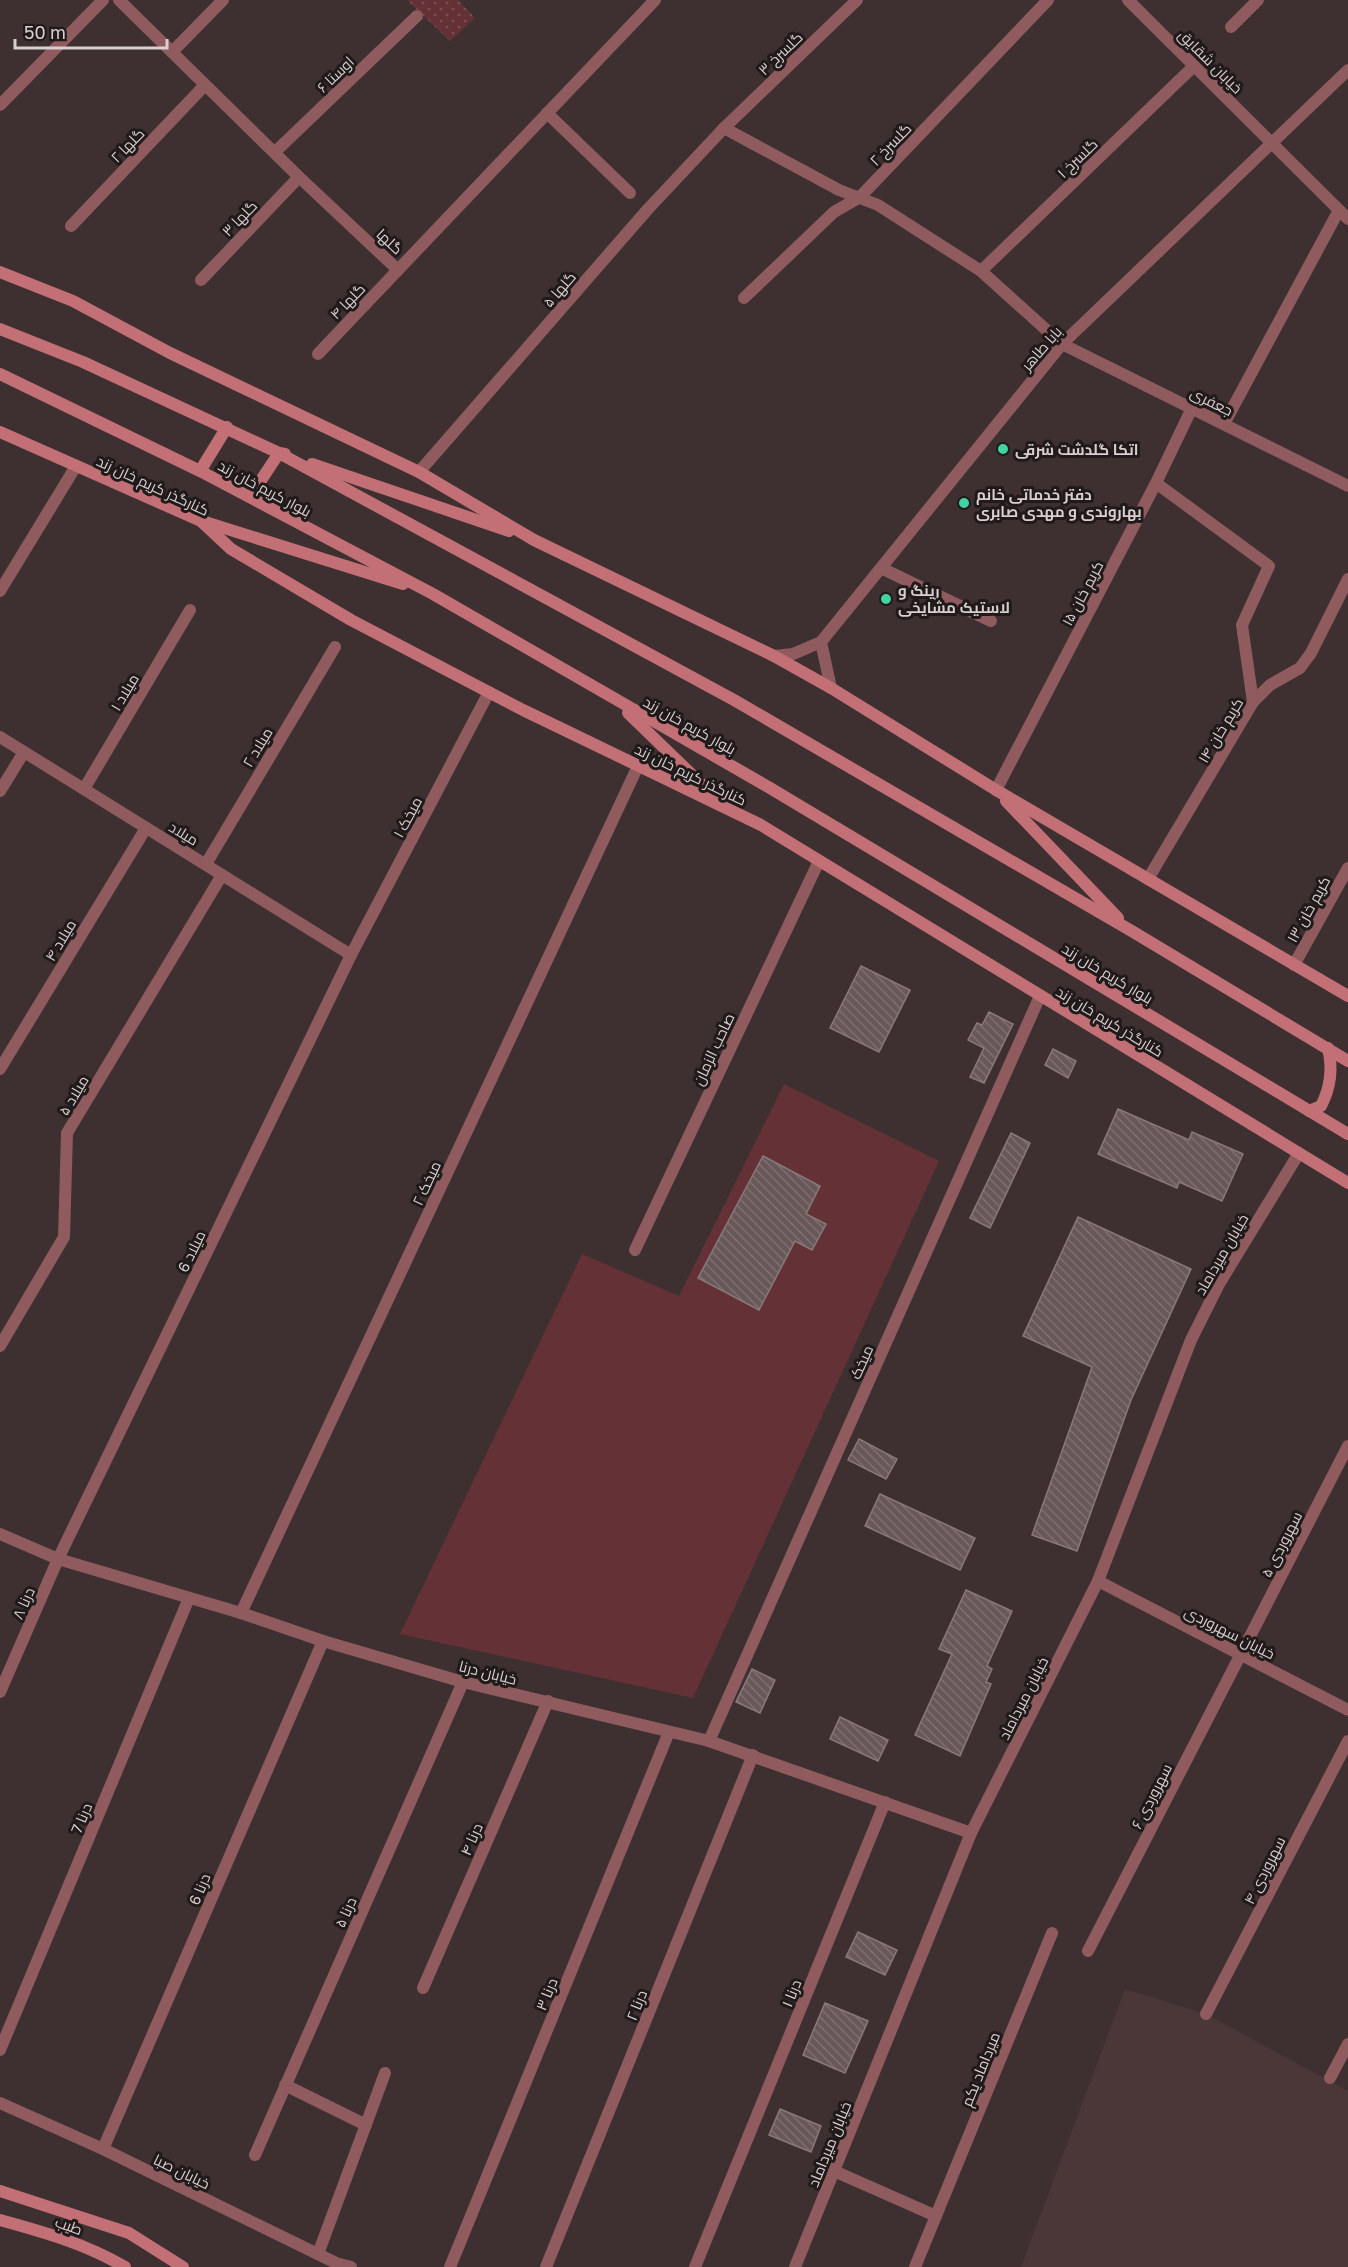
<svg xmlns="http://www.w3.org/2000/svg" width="1348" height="2267" font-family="'Golos Text',Cairo,sans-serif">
  <defs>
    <pattern id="park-dots" width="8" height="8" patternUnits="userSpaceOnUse" patternTransform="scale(1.5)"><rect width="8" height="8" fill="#643236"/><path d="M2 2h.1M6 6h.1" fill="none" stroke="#794f52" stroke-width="1.8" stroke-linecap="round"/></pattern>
    <pattern id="building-back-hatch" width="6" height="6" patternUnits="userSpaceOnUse" patternTransform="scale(1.5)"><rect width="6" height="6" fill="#685859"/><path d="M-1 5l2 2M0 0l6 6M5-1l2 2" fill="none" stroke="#7d6f70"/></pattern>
  </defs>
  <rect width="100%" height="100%" fill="#3e3030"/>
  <!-- built -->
  <path fill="#4c3738" d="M 1125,1989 L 1206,2014 L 1348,2091 L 1348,2267 L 1021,2267 Z"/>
  <!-- grass -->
  <path fill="#643236" d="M 784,1084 L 939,1161 L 693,1698 L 400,1634 L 582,1254 L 679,1296 Z"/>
  <!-- park -->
  <path fill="url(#park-dots)" d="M 407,0 L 458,0 L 475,18 L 450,41 Z"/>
  <!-- building -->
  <g fill="url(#building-back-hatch)" stroke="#897979" stroke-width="1.5">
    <path d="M 861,966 L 910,990 L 879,1052 L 830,1028 Z"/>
    <path d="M 989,1012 L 1013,1024 L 984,1083 L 970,1077 L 984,1048 L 968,1040 L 977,1023 L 982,1025 Z"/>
    <path d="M 1053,1049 L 1076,1061 L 1068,1078 L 1045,1065 Z"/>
    <path d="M 1118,1109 L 1189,1140 L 1192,1132 L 1243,1154 L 1222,1201 L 1179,1182 L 1177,1188 L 1098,1154 Z"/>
    <path d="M 1011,1133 L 1030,1143 L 990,1228 L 970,1218 Z"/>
    <path d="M 763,1156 L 820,1186 L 806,1214 L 826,1224 L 812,1250 L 795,1241 L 759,1310 L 698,1278 Z"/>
    <path d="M 1078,1217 L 1191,1269 L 1131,1400 L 1077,1551 L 1032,1535 L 1092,1367 L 1023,1336 Z"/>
    <path d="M 859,1439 L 897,1459 L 886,1479 L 848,1460 Z"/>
    <path d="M 880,1494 L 975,1538 L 960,1570 L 865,1526 Z"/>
    <path d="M 966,1590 L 1012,1611 L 987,1666 L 992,1669 L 986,1682 L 991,1684 L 960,1756 L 915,1735 L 952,1654 L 939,1649 Z"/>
    <path d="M 752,1669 L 775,1680 L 760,1713 L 736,1702 Z"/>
    <path d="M 840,1717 L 888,1740 L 878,1761 L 830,1739 Z"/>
    <path d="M 858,1932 L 897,1950 L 885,1975 L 846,1957 Z"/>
    <path d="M 825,2003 L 868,2021 L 845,2073 L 803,2055 Z"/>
    <path d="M 780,2109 L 821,2126 L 811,2152 L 769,2135 Z"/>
  </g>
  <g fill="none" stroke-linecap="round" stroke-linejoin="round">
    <!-- minor -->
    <g stroke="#8f5b5e" stroke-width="12">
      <path d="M 119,0 L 299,177 L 398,270"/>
      <path d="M 1128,0 L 1348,219"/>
      <path d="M 1231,27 L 1258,0"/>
      <path d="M 172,52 L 223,0"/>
      <path d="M 0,105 L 103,0"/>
      <path d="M 547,113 L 630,193"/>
      <path d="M 724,128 L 839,190 L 878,205 L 981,271 L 1062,344 L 1348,486"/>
      <path d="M 275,152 L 417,16"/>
      <path d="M 71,226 L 205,85"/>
      <path d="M 981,271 L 1194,66"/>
      <path d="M 201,280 L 299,177"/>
      <path d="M 744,298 L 834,212 L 860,197 L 1048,0"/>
      <path d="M 318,354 L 655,0"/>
      <path d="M 1224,424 L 1339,210"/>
      <path d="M 419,472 L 648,209 L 724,128 L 857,0"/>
      <path d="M 1156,483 L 1269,566 L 1242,625 L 1253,702"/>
      <path d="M 881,568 L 991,621"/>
      <path d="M 0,591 L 76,466"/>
      <path d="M 0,737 L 351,955"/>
      <path d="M 84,789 L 190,610"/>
      <path d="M 996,790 L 1156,483 L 1192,408"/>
      <path d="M 0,791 L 24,752"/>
      <path d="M 206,864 L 335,647"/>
      <path d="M 1148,879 L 1253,702 L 1270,685 L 1300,668 L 1311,653 L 1348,579"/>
      <path d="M 1294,965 L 1348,868"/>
      <path d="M 0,1069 L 146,828"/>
      <path d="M 635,1250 L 819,861"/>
      <path d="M 0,1346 L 64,1237 L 67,1133 L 222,875"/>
      <path d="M 0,1534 L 58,1559 L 241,1613 L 323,1641 L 463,1682 L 709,1741 L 971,1833"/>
      <path d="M 1098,1581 L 1348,1710"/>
      <path d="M 241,1613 L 638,766"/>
      <path d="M 0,1692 L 58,1559 L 351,955 L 489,692"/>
      <path d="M 709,1741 L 1040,996"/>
      <path d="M 1088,1951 L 1348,1446"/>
      <path d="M 423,1988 L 548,1701"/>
      <path d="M 1206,2014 L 1348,1741"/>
      <path d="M 0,2050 L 189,1598"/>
      <path d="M 1330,2078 L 1348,2044"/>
      <path d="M 285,2085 L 366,2125"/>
      <path d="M 0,2103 L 103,2149 L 336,2263 L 351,2267"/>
      <path d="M 103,2149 L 323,1641"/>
      <path d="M 255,2155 L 463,1682"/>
      <path d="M 834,2171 L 936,2216"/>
      <path d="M 318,2254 L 385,2073"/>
      <path d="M 450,2267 L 669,1732"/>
      <path d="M 546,2267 L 753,1755"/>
      <path d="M 695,2267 L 885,1802"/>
      <path d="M 915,2267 L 1052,1933"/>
    </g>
    <!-- tertiary -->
    <g stroke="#8f5b5e" stroke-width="12">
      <path d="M 821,642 L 831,688"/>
      <path d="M 774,656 L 793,654 L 821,642 L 1062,344 L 1348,70"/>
      <path d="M 795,2267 L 971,1833 L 1098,1581 L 1191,1340 L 1219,1284 L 1299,1153"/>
    </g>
    <!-- secondary -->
    <g stroke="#c27076" stroke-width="12">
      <path d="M 0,272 L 73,301 L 170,353 L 419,472 L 534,540 L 774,656 L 831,688 L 996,790 L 1348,996"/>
      <path d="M 0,329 L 83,362 L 279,453 L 734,700 L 1130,930 L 1348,1061"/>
      <path d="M 0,374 L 200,471 L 433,594 L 770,788 L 1348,1134"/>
      <path d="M 0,432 L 201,521 L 231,549 L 351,620 L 523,710 L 761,825 L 1348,1183"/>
      <path d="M 312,464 L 509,531"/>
      <path d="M 200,471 L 227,427"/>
      <path d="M 250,497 L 279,453 L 285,454"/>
      <path d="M 205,522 L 403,584"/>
      <path d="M 628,713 L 719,801"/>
      <path d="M 1006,801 L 1118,918"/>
      <path d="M 1309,1111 L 1321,1106 C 1331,1087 1333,1069 1328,1048"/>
      <path d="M 0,2191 L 129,2233 L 183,2267"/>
      <path d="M 0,2220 C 44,2232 86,2244 125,2267"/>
    </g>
  </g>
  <!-- markers -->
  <g fill="#3fd4a2" stroke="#201a1a" stroke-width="2">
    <circle cx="1003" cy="449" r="6"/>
    <circle cx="964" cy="503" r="6"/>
    <circle cx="886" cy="599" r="6"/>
  </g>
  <g text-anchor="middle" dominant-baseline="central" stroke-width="6" stroke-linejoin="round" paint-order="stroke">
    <!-- street labels -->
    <g font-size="15" fill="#d8cfcf" stroke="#201a1a">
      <text transform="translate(780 53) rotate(-44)">گلسرخ ۳</text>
      <text transform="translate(1211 61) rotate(45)">خیابان شقایق</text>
      <text transform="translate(335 74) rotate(-44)">اوستا ۶</text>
      <text transform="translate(890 144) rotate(-46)">گلسرخ ۲</text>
      <text transform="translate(127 145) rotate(-46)">گلها ۲</text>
      <text transform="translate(1077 158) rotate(-44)">گلسرخ ۱</text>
      <text transform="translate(239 218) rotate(-46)">گلها ۳</text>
      <text transform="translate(390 241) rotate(43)">گلها</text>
      <text transform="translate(559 289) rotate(-49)">گلها ۵</text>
      <text transform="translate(347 301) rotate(-46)">گلها ۴</text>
      <text transform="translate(1041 348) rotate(-49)">بابا طاهر</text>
      <text transform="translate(1212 401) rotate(27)">جعفری</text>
      <text transform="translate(153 485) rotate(25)">کنارگذر کریم خان زند</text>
      <text transform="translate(265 488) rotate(28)">بلوار کریم خان زند</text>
      <text transform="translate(1082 593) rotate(-62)">کریم خان ۱۵</text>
      <text transform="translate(124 692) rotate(-59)">میلاد ۱</text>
      <text transform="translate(690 725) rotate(29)">بلوار کریم خان زند</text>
      <text transform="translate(1220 730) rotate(-59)">کریم خان ۱۴</text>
      <text transform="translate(257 747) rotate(-59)">میلاد ۲</text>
      <text transform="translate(691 774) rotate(26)">کنارگذر کریم خان زند</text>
      <text transform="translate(407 817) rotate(-62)">میخک ۱</text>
      <text transform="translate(184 833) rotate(31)">میلاد</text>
      <text transform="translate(1308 909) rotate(-61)">کریم خان ۱۳</text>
      <text transform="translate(60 940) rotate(-59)">میلاد ۴</text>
      <text transform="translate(1108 973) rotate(31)">بلوار کریم خان زند</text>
      <text transform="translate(1110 1021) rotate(31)">کنارگذر کریم خان زند</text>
      <text transform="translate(713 1049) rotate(-65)">صاحب الزمان</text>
      <text transform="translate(73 1095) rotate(-59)">میلاد ۵</text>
      <text transform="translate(426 1183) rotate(-65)">میخک ۲</text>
      <text transform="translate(191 1251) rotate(-64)">میلاد 6</text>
      <text transform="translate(1221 1254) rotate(-60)">خیابان میرداماد</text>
      <text transform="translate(861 1362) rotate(-66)">میخک</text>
      <text transform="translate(1281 1544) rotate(-63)">سهروردی ۵</text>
      <text transform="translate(23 1603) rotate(-66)">درنا ۸</text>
      <text transform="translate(1230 1632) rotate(27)">خیابان سهروردی</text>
      <text transform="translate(488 1672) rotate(14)">خیابان درنا</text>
      <text transform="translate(1023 1698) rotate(-63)">خیابان میرداماد</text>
      <text transform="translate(1151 1796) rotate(-63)">سهروردی ۶</text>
      <text transform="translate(81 1818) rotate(-67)">درنا 7</text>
      <text transform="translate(471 1839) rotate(-66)">درنا ۴</text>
      <text transform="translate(1264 1870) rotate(-63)">سهروردی ۴</text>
      <text transform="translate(199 1889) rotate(-67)">درنا 6</text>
      <text transform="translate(345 1912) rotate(-66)">درنا ۵</text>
      <text transform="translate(791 1993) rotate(-68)">درنا ۱</text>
      <text transform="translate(546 1994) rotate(-68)">درنا ۳</text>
      <text transform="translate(636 2005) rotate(-68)">درنا ۲</text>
      <text transform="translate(980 2069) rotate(-68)">میرداماد یکم</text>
      <text transform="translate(829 2144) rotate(-68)">خیابان میرداماد</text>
      <text transform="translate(182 2171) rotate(26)">خیابان صبا</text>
      <text transform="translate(69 2225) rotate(20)">طیب</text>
    </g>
    <!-- poi labels -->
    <g font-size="15" font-weight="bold" fill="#d8cfcf" stroke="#201a1a" text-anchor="start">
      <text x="1015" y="449">اتکا گلدشت شرقی</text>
      <text x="976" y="494">دفتر خدماتی خانم<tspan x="976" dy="17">بهاروندی و مهدی صابری</tspan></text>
      <text x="898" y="590">رینگ و<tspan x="898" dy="17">لاستیک مشایخی</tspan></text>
    </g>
  </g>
  <!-- scale -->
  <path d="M15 39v9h152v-9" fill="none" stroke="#d8cfcf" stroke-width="3"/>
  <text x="24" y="39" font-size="18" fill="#d8cfcf" stroke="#201a1a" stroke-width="4.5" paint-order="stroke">50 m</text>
</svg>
